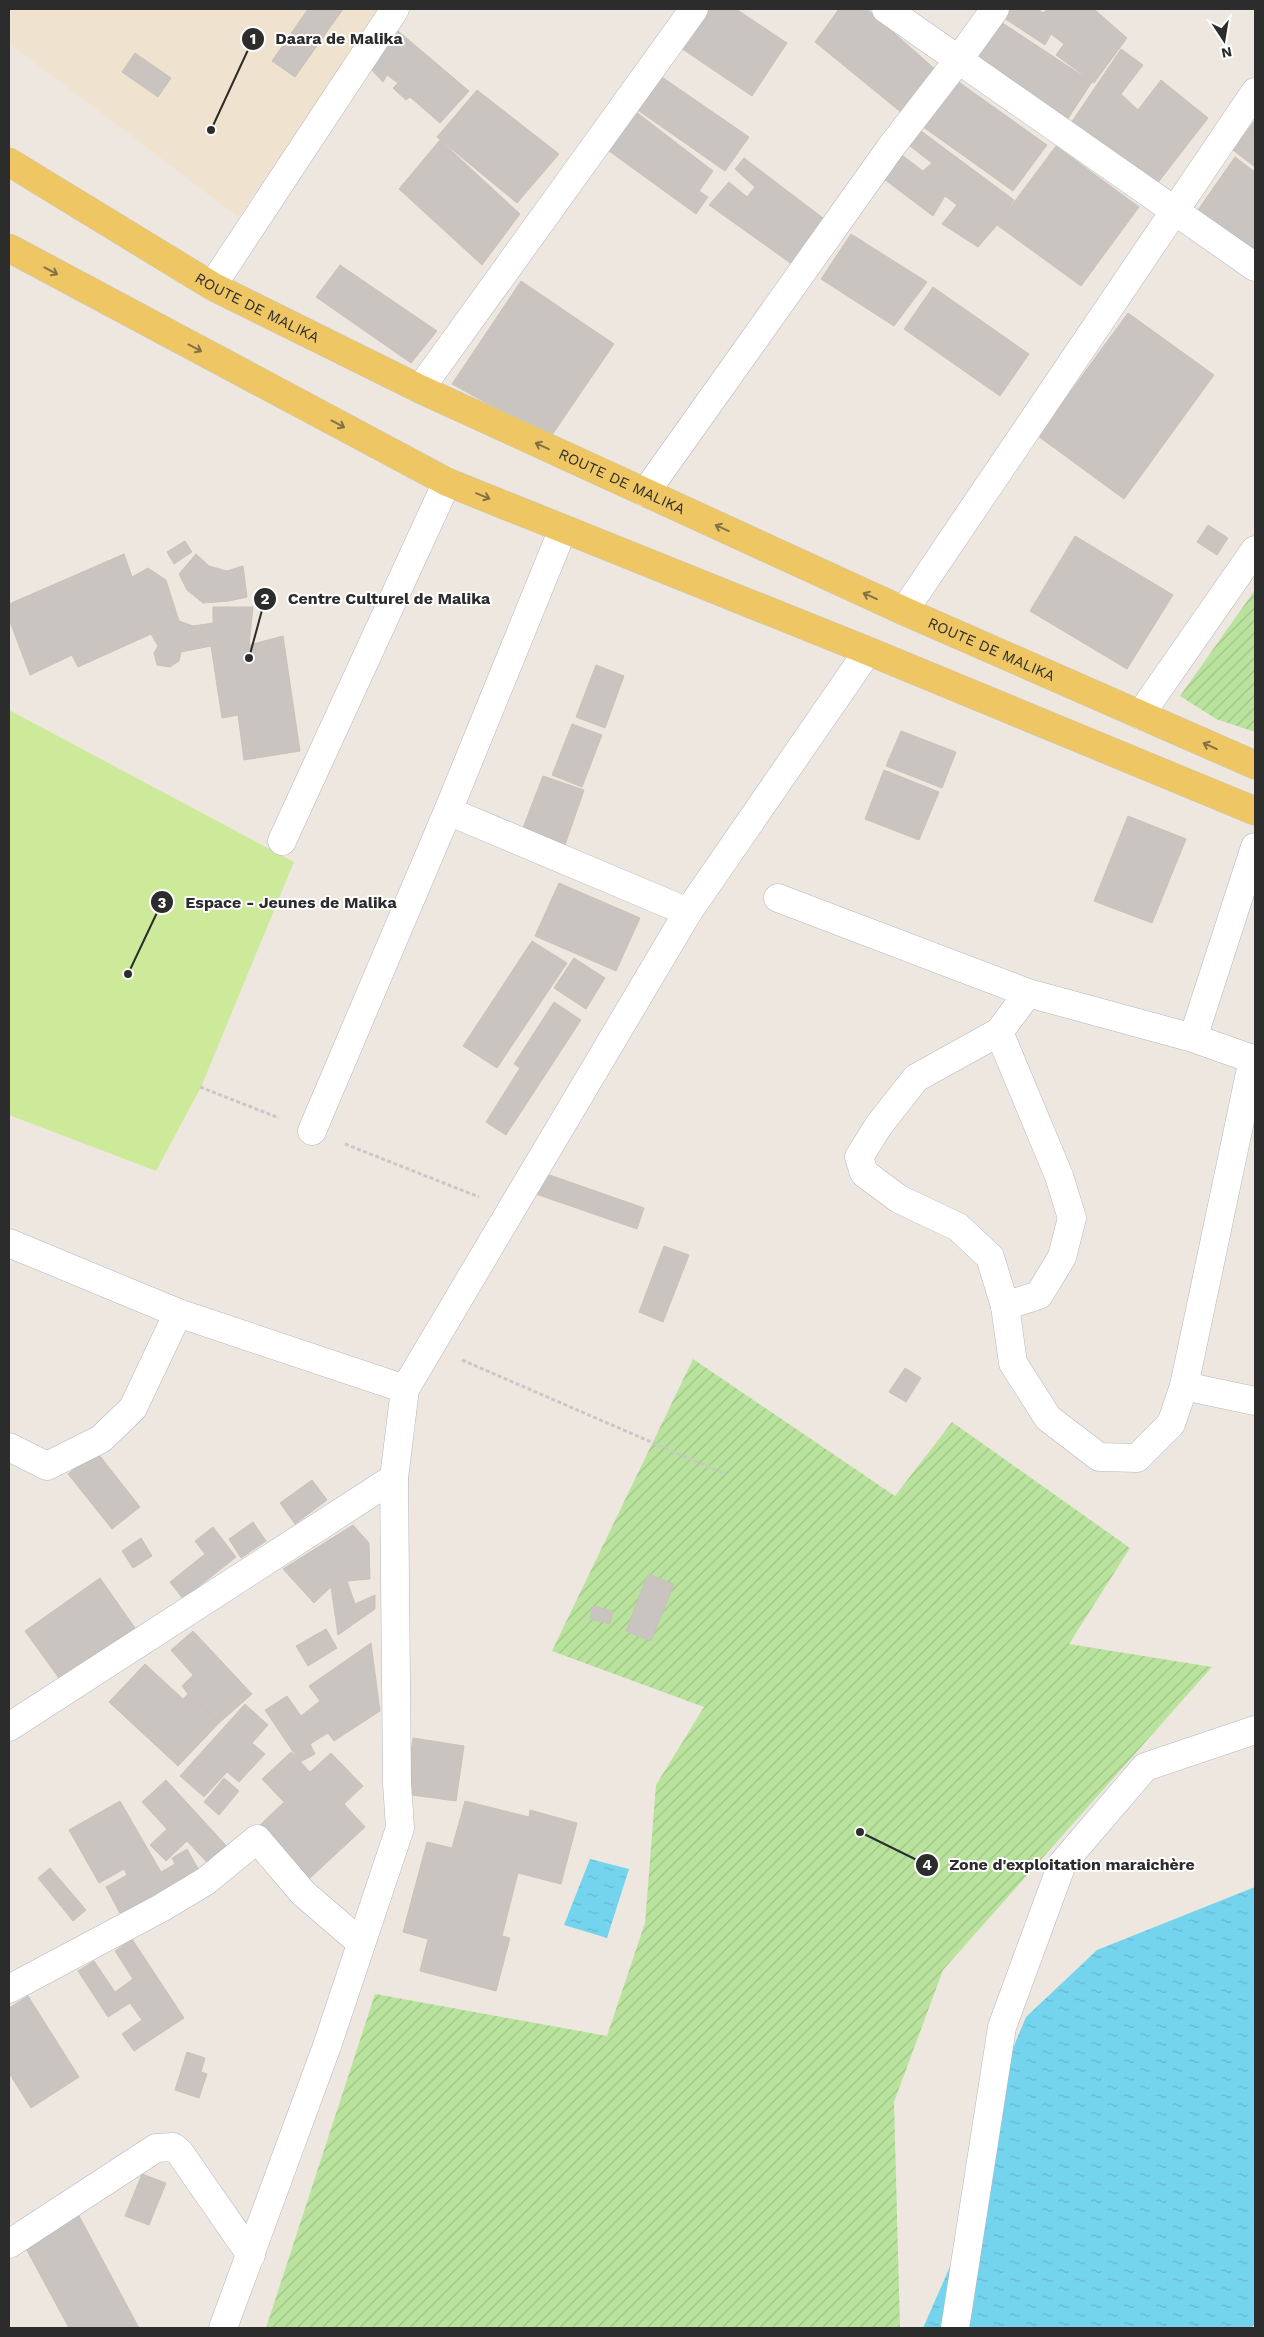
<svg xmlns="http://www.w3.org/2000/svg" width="1264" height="2337" font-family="'Work Sans',sans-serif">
  <defs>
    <pattern id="garden-furrows" width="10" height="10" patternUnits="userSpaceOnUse" patternTransform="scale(1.25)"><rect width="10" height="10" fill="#b9e39d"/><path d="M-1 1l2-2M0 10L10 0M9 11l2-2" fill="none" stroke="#9fc387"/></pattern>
    <pattern id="water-ripples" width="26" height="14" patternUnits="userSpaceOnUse" patternTransform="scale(1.25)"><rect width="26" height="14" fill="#75d4ed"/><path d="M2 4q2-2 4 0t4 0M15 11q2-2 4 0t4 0" fill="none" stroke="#65b6cb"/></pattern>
  </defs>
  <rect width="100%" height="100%" fill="#eee7df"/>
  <!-- education -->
  <path fill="#efe3cf" d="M 9,9 L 381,9 L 238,217 L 9,43 Z"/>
  <!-- garden -->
  <g fill="url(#garden-furrows)">
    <path d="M 1255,590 L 1255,732 L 1216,719 L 1180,696 Z"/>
    <path d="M 693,1359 L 895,1496 L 952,1422 L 1130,1548 L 1069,1644 L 1212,1667 L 943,1970 L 894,2102 L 900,2328 L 266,2328 L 375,1994 L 607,2036 L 645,1923 L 656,1785 L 704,1707 L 552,1651 Z"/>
  </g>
  <!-- pitch -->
  <path fill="#ccea99" d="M 9,710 L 294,862 L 201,1087 L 156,1171 L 9,1115 Z"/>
  <!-- water -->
  <g fill="url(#water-ripples)">
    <path d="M 590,1859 L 629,1869 L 607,1938 L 564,1925 Z"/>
    <path d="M 1255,1887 L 1255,2324 L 1251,2328 L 923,2328 L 963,2237 L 981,2125 L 1026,2017 L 1097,1950 Z"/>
  </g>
  <!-- building -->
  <g fill="#c9c4bf" stroke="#c9c2b9">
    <path d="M 308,9 L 343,9 L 295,77 L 272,61 Z"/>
    <path d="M 698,9 L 736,9 L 787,43 L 752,96 L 675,44 Z"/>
    <path d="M 839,9 L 867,9 L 937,71 L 902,113 L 815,42 Z"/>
    <path d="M 1003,9 L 1038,9 L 1043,13 L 1048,9 L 1094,9 L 1127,38 L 1094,83 L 1056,55 L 1064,44 L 1051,34 L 1045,45 L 1004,18 Z"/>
    <path d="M 1001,22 L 1092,82 L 1063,126 L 972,65 Z"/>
    <path d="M 391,25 L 469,91 L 440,123 L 410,97 L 406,100 L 393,88 L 398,83 L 387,75 L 383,82 L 368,66 Z"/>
    <path d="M 1121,49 L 1143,65 L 1121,94 L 1138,110 L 1161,80 L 1208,118 L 1153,189 L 1069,126 Z"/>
    <path d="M 135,53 L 171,78 L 158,97 L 122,72 Z"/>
    <path d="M 656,73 L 749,137 L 725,171 L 632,106 Z"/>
    <path d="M 953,78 L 1047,145 L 1013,191 L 919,124 Z"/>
    <path d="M 477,90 L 559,154 L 517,203 L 437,137 Z"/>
    <path d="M 631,108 L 713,171 L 699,191 L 708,197 L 696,214 L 605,148 Z"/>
    <path d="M 1255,120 L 1255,167 L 1233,150 Z"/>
    <path d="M 917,128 L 1014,200 L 997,225 L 978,247 L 942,224 L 957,205 L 945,196 L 933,216 L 884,179 L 899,153 L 923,171 L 932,163 L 906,143 Z"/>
    <path d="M 440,140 L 520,214 L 482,265 L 399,189 Z"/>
    <path d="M 1056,146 L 1139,207 L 1081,286 L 997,225 Z"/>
    <path d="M 1235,157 L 1255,172 L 1255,251 L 1198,210 Z"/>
    <path d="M 744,158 L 831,224 L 796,267 L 709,205 L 729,182 L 747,197 L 755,187 L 735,169 Z"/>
    <path d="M 851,234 L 927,282 L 894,326 L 821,279 Z"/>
    <path d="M 340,265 L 437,331 L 411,363 L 316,297 Z"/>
    <path d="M 521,281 L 614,344 L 550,438 L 452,384 Z"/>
    <path d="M 933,287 L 1029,354 L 1000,396 L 904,329 Z"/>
    <path d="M 1128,313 L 1214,375 L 1124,499 L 1038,436 Z"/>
    <path d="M 1208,525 L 1228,538 L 1217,555 L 1197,542 Z"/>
    <path d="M 1075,536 L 1173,595 L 1127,669 L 1030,611 Z"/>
    <path d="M 185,541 L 192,552 L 174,564 L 167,552 Z"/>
    <path d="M 124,554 L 132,577 L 148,568 L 166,580 L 179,621 L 193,626 L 213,623 L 213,607 L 253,607 L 249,645 L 283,636 L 300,751 L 244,760 L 238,715 L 222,718 L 211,646 L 181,652 L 179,661 L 170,667 L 157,665 L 154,653 L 158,646 L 151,634 L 78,667 L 72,655 L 30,675 L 9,619 L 9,604 Z"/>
    <path d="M 196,554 L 209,566 L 227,571 L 243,566 L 247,597 L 229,601 L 203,603 L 187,590 L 179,574 Z"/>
    <path d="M 596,665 L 624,676 L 605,728 L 576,717 Z"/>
    <path d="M 572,724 L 602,735 L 582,787 L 552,775 Z"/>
    <path d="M 901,731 L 956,752 L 942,788 L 886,766 Z"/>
    <path d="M 884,770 L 939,792 L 919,840 L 865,819 Z"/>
    <path d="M 543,776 L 584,790 L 564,848 L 521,833 Z"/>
    <path d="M 1128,816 L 1186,839 L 1152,923 L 1094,901 Z"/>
    <path d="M 559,883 L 640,918 L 616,971 L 535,936 Z"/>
    <path d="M 532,941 L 567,963 L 497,1068 L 463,1046 Z"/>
    <path d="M 574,958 L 605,978 L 586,1009 L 554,988 Z"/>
    <path d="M 554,1002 L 581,1020 L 506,1135 L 486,1122 L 520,1068 L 514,1064 Z"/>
    <path d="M 541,1172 L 644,1208 L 637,1229 L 533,1193 Z"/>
    <path d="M 664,1246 L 689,1255 L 663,1322 L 639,1312 Z"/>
    <path d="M 905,1368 L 921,1378 L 906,1402 L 889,1392 Z"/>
    <path d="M 96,1451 L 140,1507 L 112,1529 L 68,1474 Z"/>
    <path d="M 312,1480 L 327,1500 L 295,1524 L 280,1503 Z"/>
    <path d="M 253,1522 L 266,1541 L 241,1558 L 229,1539 Z"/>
    <path d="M 353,1525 L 369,1543 L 370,1579 L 347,1581 L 355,1604 L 375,1595 L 375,1609 L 338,1635 L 331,1587 L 314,1603 L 283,1569 Z"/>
    <path d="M 213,1527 L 236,1557 L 183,1599 L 170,1582 L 205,1554 L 195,1541 Z"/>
    <path d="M 141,1538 L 152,1556 L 133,1568 L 122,1551 Z"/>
    <path d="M 648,1574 L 674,1584 L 651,1641 L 626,1631 Z"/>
    <path d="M 100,1578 L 135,1628 L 61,1681 L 25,1631 Z"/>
    <path d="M 593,1606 L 613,1611 L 610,1624 L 590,1619 Z"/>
    <path d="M 326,1629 L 337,1648 L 308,1666 L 296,1646 Z"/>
    <path d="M 193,1631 L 252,1694 L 219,1723 L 188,1694 L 182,1686 L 193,1675 L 171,1650 Z"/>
    <path d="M 371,1643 L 380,1711 L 334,1741 L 328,1733 L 310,1744 L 315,1754 L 300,1762 L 265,1710 L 287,1696 L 301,1716 L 320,1701 L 309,1686 Z"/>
    <path d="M 145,1664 L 183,1699 L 188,1694 L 219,1723 L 178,1766 L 109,1702 Z"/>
    <path d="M 245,1704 L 268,1725 L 252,1743 L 265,1754 L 239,1782 L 227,1772 L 204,1797 L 180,1776 Z"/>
    <path d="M 413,1738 L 464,1746 L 456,1801 L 405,1794 Z"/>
    <path d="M 291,1752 L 310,1772 L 331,1753 L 363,1786 L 344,1804 L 365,1827 L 309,1879 L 259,1826 L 284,1802 L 262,1779 Z"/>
    <path d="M 224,1778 L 239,1791 L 219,1815 L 204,1802 Z"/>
    <path d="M 166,1780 L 233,1853 L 215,1871 L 187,1841 L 166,1861 L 150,1845 L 167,1829 L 142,1802 Z"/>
    <path d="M 120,1801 L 161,1872 L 175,1864 L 172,1858 L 187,1849 L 200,1872 L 121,1915 L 106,1887 L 127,1875 L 124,1869 L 99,1883 L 69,1830 Z"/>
    <path d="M 465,1801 L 529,1817 L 530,1810 L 577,1823 L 561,1884 L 518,1873 L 502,1936 L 510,1938 L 496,1991 L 420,1971 L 428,1939 L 403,1932 L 427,1842 L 452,1848 Z"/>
    <path d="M 50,1868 L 86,1910 L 73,1921 L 38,1878 Z"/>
    <path d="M 132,1939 L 184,2018 L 134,2051 L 122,2034 L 142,2020 L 130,2003 L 108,2017 L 78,1971 L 94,1961 L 115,1992 L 133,1979 L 115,1951 Z"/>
    <path d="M 28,1996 L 79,2077 L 31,2108 L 9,2073 L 9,2008 Z"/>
    <path d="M 187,2052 L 205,2058 L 201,2072 L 207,2074 L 199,2098 L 175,2090 Z"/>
    <path d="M 142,2174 L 166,2183 L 149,2225 L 125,2216 Z"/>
    <path d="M 78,2214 L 139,2328 L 69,2328 L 23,2243 Z"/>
  </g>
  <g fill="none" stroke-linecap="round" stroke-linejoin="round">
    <!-- minor casing -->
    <g stroke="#b3b6bf" stroke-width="29">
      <g id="minor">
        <path d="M 886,9 L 1255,267"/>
        <path d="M 212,286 L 395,9"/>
        <path d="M 420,389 L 694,9"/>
        <path d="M 645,493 L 891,147 L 959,59 L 995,9"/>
        <path d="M 904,611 L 1255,92"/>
        <path d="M 1140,715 L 1255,550"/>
        <path d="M 448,811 L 688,912"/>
        <path d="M 282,841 L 447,482"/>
        <path d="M 778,898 L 1028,993 L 1193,1038 L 1255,1060"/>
        <path d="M 1028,993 L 999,1032 L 916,1078 L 879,1125 L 859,1157 L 864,1173 L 899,1199 L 958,1227 L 990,1257 L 1005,1306 L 1013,1363 L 1048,1418 L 1099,1457 L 1137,1458 L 1171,1424 L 1184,1386 L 1253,1059"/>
        <path d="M 999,1032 L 1059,1176 L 1072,1218 L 1062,1257 L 1039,1295 L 1005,1306"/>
        <path d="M 1193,1038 L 1255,847"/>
        <path d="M 312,1131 L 448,811 L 563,529"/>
        <path d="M 9,1243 L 178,1313 L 405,1389"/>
        <path d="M 1184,1386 L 1255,1401"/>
        <path d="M 9,1447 L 47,1466 L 101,1439 L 133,1408 L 178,1313"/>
        <path d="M 9,1727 L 394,1478"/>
        <path d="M 9,1989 L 161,1908 L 206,1881 L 257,1839 L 303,1893 L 361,1943"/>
        <path d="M 9,2244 L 156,2148 L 173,2147 L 180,2153 L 251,2255"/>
        <path d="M 223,2328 L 327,2046 L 400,1828 L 397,1783 L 394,1478 L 405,1389 L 688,912 L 868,651"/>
        <path d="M 955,2328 L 1002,2027 L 1062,1864 L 1145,1767 L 1255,1730"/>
      </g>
    </g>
    <!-- major casing -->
    <g stroke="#c8c8c8" stroke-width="29">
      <g id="major">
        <path id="s1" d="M 9,162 L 212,286 L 420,389 L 904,611 L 1255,765"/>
        <path d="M 9,248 L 447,482 L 868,651 L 1255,811"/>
      </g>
    </g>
    <!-- path -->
    <g stroke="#c8c8c8" stroke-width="3" stroke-dasharray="4 2.5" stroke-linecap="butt">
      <path d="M 200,1087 L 279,1118"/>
      <path d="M 345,1144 L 479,1197"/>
      <path d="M 462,1360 L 725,1474"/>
    </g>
    <!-- minor -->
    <use href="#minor" stroke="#fff" stroke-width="28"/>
    <!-- major -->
    <use href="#major" stroke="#eec664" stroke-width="28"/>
  </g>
  <!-- one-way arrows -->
  <defs><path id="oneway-shaft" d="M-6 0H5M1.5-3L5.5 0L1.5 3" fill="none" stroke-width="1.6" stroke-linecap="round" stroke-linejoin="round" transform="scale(1.25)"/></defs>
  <g stroke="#837145">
    <use href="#oneway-shaft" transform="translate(51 271) rotate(28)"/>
    <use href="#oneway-shaft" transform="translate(195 348) rotate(28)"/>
    <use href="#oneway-shaft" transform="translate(338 424) rotate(28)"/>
    <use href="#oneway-shaft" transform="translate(542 446) rotate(-155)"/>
    <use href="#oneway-shaft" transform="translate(483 496) rotate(22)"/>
    <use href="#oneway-shaft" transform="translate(722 528) rotate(-156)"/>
    <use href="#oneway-shaft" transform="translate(870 596) rotate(-156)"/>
    <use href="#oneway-shaft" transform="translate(1210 746) rotate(-156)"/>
  </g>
  <g text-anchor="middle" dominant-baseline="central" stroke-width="4" stroke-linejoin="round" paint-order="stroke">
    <!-- street labels -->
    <g font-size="15" fill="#2c2c2c" stroke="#fff">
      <text stroke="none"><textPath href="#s1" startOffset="288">ROUTE DE MALIKA</textPath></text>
      <text stroke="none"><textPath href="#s1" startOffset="692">ROUTE DE MALIKA</textPath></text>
      <text stroke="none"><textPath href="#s1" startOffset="1098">ROUTE DE MALIKA</textPath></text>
    </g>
  </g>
  <!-- callouts -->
  <path fill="none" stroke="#2c2c2c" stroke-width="2" d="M211 130L253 39M249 658L265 599M128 974L162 902M860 1832L927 1865"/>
  <g fill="#2c2c2c" stroke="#fff" stroke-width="2">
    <circle cx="211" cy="130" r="5"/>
    <circle cx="249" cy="658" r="5"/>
    <circle cx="128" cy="974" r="5"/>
    <circle cx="860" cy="1832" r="5"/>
    <circle cx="253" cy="39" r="12"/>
    <circle cx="265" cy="599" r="12"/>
    <circle cx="162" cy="902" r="12"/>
    <circle cx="927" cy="1865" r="12"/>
  </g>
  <g font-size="15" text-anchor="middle" font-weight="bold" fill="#fff">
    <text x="253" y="44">1</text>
    <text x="265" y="604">2</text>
    <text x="162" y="908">3</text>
    <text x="927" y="1870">4</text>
  </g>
  <g font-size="16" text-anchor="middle" font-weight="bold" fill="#2c2c2c" stroke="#fff" stroke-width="4" stroke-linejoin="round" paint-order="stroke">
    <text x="339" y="44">Daara de Malika</text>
    <text x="389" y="604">Centre Culturel de Malika</text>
    <text x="291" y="908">Espace - Jeunes de Malika</text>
    <text x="1072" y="1870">Zone d'exploitation maraichère</text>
  </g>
  <!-- border -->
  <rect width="1264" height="2337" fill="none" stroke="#2c2c2c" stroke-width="20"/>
  <!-- north arrow -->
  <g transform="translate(1224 40) rotate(168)" stroke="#ffffff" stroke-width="4" paint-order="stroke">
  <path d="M0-4L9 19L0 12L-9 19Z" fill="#2c2c2c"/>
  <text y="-8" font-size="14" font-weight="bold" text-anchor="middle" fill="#2c2c2c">N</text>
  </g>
</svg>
